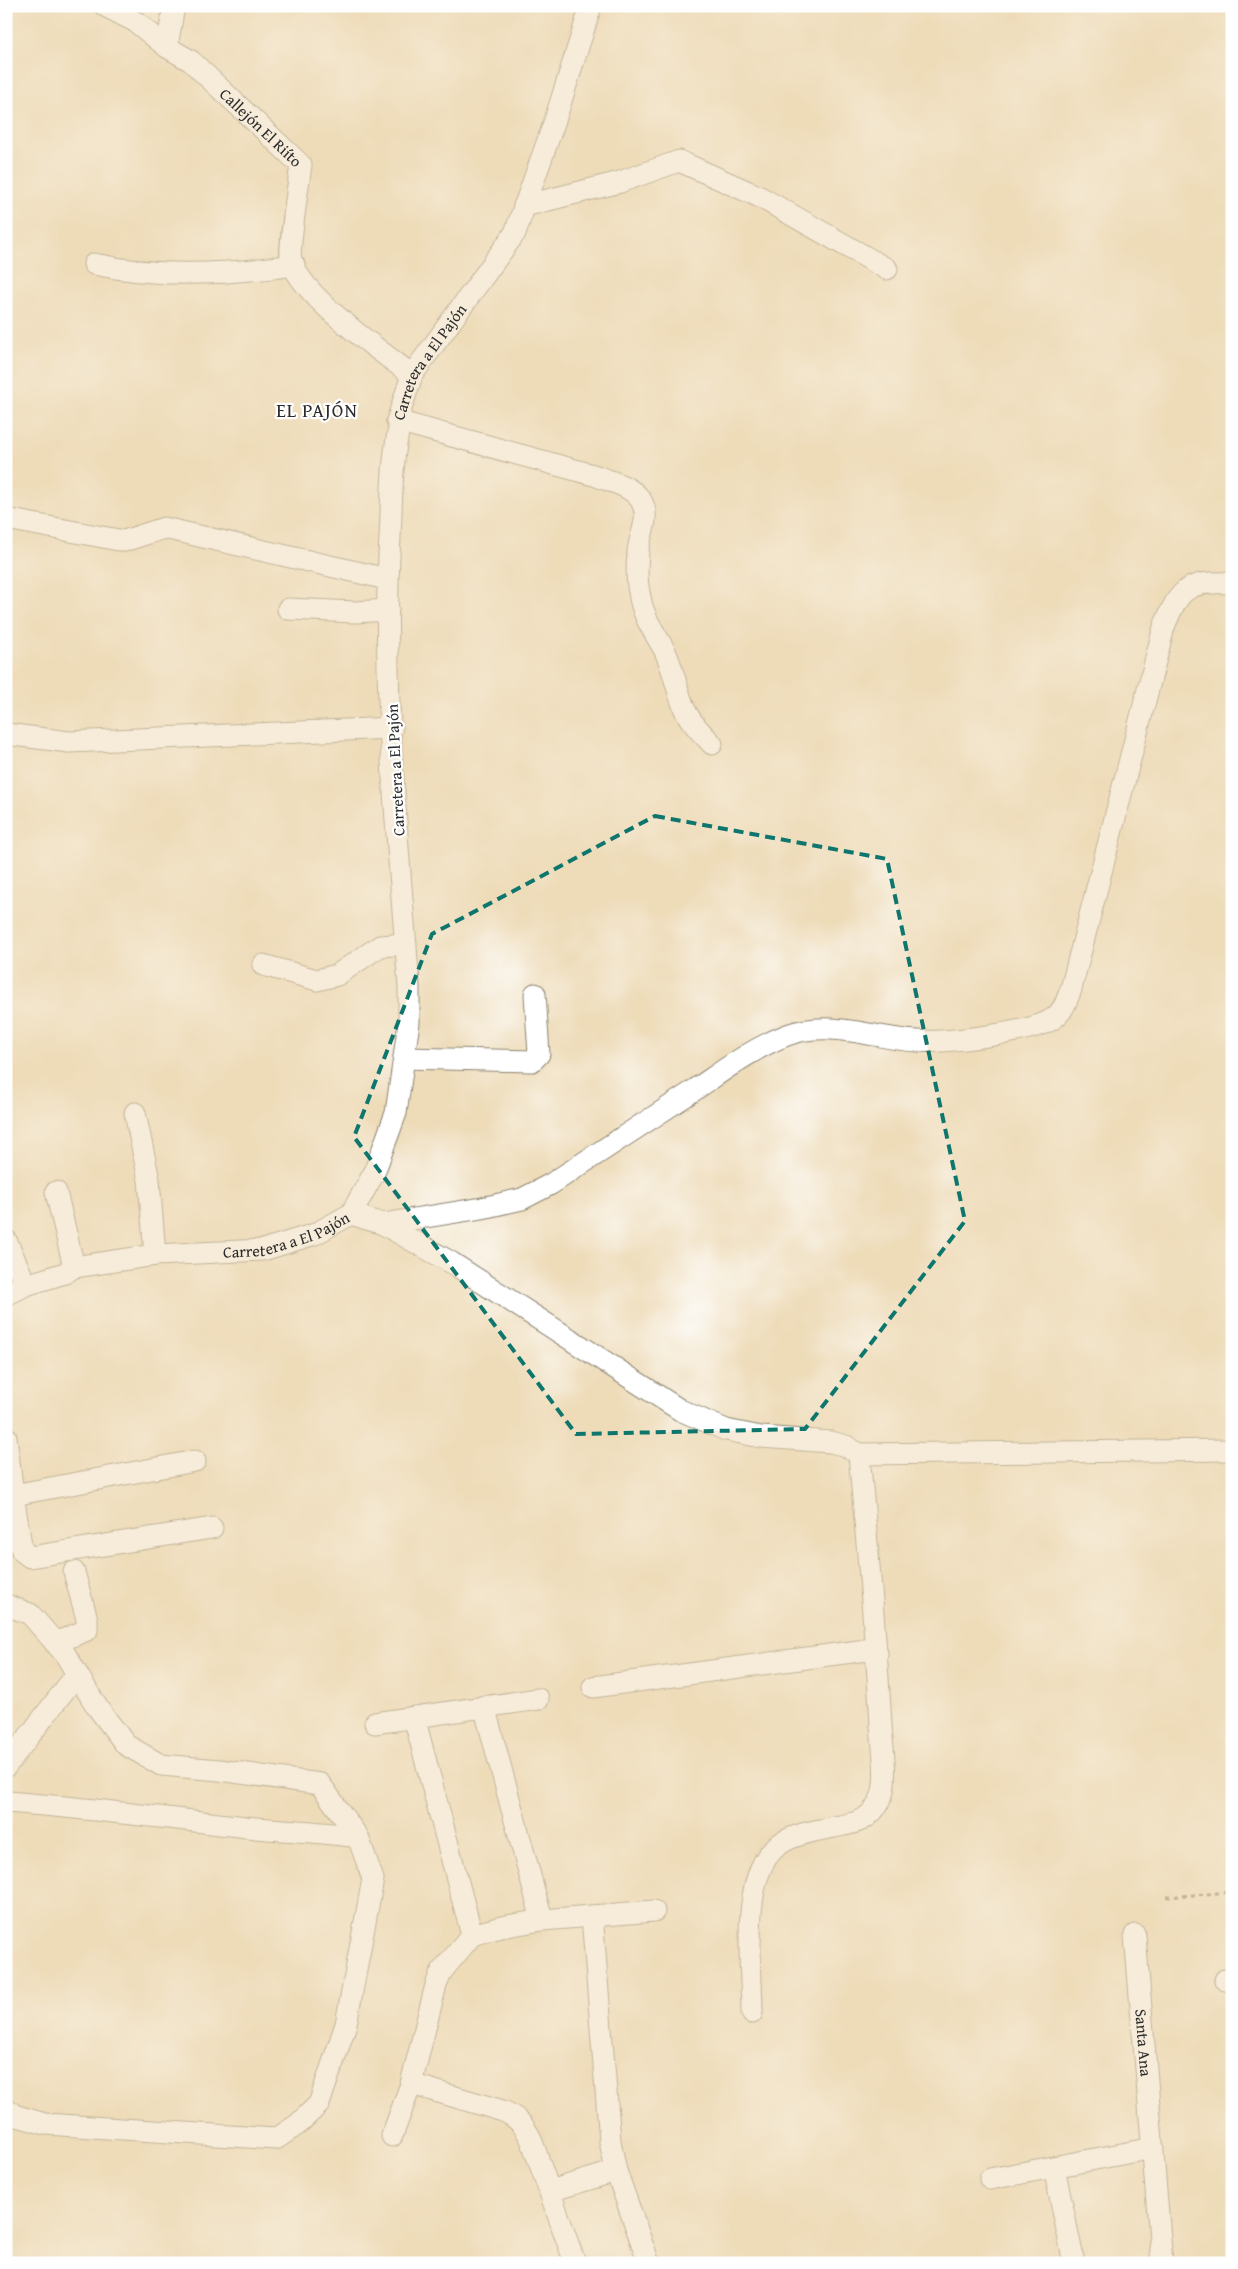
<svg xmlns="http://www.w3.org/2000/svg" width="1238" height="2269" font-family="'Gentium Book Plus',serif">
  <rect width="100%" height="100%" fill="#fff"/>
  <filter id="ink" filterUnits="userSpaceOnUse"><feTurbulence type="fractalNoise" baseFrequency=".02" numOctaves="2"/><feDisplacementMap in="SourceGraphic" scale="10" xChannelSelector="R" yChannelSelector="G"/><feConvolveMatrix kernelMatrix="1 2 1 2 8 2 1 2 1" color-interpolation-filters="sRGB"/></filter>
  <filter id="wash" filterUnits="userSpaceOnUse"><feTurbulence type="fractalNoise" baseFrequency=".0096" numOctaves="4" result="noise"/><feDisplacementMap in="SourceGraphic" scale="20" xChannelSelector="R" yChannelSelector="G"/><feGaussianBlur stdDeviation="1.12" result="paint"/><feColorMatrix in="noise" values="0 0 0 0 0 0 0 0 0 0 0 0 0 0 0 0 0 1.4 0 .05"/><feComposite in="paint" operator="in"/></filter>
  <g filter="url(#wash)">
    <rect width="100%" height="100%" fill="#eedcb9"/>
  </g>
  <g filter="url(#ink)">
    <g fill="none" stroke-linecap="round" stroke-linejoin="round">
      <!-- minor casing -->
      <g stroke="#8c8472" stroke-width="23">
        <g id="minor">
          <path id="s1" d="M 105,6 L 136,22 L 167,47 L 191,61 L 301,165 C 299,180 288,250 291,260 C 303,298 379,350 412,375"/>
          <path d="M 167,47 L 174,6"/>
          <path d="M 524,206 L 620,182 L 679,161 L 760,197 L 887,269"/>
          <path d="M 94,264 C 157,278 231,274 294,265"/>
          <path d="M 397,421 L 597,476 C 611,482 631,486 640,499 C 652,516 640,533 638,551 C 637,564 636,579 639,592 C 643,619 653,629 665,651 C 673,668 676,687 683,705 C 688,720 701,732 712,744"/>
          <path d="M 6,519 L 124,541 L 164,528 L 387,579"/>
          <path d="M 288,609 L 355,612 L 388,610"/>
          <path d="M 6,734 L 69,742 L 392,728"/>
          <path d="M 263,965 L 317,980 L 337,975 L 380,946 L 406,944"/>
          <path d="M 404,1058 L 532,1061 L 539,1054 L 535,994"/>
          <path d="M 135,1113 L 149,1180 L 155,1255"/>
          <path d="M 56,1192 L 74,1267"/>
          <path d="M 351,1214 L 383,1224 L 452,1263 L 680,1410 L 726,1430 L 761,1437 L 831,1442 L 846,1446 L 859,1454 C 867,1544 876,1635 881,1725 C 882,1745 889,1783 880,1800 C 869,1822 856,1823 834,1827 C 816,1831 792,1834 777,1846 C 739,1876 752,1968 752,2013"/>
          <path d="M 383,1224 L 482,1208 L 522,1199 L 551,1184 C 599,1153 646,1122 693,1091 C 723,1071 753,1048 787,1035 C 831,1019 875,1039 918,1041 C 945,1043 1034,1033 1054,1018 C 1064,1011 1067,999 1071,989 L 1164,627 C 1180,587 1188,581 1232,583"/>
          <path d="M 6,1240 L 26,1285"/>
          <path id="s2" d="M 6,1295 L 26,1285 L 65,1273 L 74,1267 L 155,1255 L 263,1250 L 315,1234 L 351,1214 L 374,1173 L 396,1113 L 409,1022 L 409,987 C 398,839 381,686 390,537 C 392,500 391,461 400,424 L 397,421 L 412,375 L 515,233 L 554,123 L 591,6"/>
          <path d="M 6,1437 L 13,1495 L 22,1551 L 30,1557 L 212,1528"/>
          <path d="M 859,1454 L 1232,1450"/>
          <path d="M 13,1495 L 195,1461"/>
          <path d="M 6,1605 L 30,1614 L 65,1654 L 97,1707 L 126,1745 L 161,1765 L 219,1770 L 320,1784 L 358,1837"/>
          <path d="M 55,1643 L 87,1630 L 87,1619 L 74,1572"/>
          <path d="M 593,1687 L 866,1650 L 877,1653"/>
          <path d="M 484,1706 L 542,1920"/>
          <path d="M 414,1717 L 472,1935"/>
          <path d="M 375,1723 L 538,1699"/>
          <path d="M 6,1766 L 77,1674"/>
          <path d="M 6,1802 C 90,1808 173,1819 256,1828 C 290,1831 324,1832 358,1837 L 373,1879 L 346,2024 L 319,2104 L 297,2125 L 276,2139 L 45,2124 L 14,2115 L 6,2108"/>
          <path d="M 592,1916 L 610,2141 L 616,2171 L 649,2263"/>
          <path id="s3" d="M 1135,1935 L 1162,2263"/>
          <path d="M 1225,1980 L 1232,1979"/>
          <path d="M 411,2084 L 503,2111 C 517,2117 524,2125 531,2139 L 575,2263"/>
          <path d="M 392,2136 L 411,2084 L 436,1985 L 442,1971 L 472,1935 L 501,1927 L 542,1920 L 654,1911"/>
          <path d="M 1054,2167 L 1074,2263"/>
          <path d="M 990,2179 L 1153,2148"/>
          <path d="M 550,2191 L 616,2171"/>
        </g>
      </g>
      <!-- path -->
      <path stroke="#8c8472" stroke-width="3" stroke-dasharray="4 4" stroke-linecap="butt" d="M 1167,1897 L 1232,1892"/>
      <!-- minor -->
      <use href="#minor" stroke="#fff" stroke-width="21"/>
    </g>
  </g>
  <!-- marked area -->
  <path d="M0 0H1238V2269H0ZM 655,816 L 887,859 L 965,1221 L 805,1429 L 576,1434 L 354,1137 L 432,934 Z" fill="#eedcb9" fill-opacity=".55" fill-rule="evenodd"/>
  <path fill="none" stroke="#0f766e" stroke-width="4" stroke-dasharray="10 6" stroke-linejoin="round" d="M 655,816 L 887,859 L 965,1221 L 805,1429 L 576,1434 L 354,1137 L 432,934 Z"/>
  <g text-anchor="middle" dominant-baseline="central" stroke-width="4.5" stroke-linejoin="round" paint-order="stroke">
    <!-- street labels -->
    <g font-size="16" fill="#2b2b2b" stroke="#fff">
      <text stroke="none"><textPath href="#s1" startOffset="199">Callejón El Riíto</textPath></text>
      <text stroke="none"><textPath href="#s2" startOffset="1234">Carretera a El Pajón</textPath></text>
      <text transform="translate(395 770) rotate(-93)">Carretera a El Pajón</text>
      <text stroke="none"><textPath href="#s2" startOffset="290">Carretera a El Pajón</textPath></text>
      <text stroke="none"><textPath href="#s3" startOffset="108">Santa Ana</textPath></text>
    </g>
    <!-- quarter labels -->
    <g font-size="19" letter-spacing="1" fill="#2b2b2b" stroke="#fff">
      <text x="317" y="410">EL PAJÓN</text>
    </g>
  </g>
  <!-- margin -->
  <rect width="1238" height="2269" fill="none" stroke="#fff" stroke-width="25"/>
</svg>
